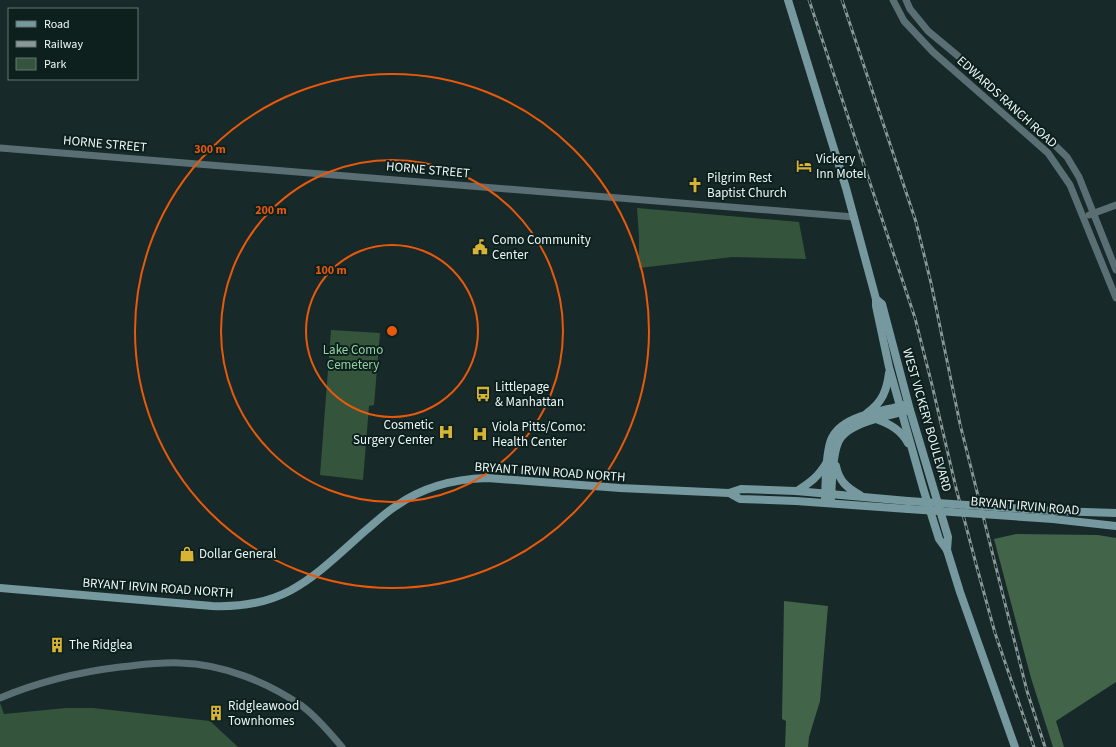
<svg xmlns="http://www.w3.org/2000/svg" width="1116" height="747" font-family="'Source Sans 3',sans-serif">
  <rect width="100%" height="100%" fill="#172928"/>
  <!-- green -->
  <g fill="#35543c">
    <path d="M 637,208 L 799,222 L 806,259 L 732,257 L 639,268 L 639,237 Z"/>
    <path d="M 331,330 L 380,333 L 374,405 L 369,406 L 363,480 L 320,475 Z"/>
    <path d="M 0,703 L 4,714 L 66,708 L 93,708 L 210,721 L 238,747 L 0,747 Z"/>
  </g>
  <!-- forest -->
  <g fill="#426449">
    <path d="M 1016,534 L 1098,535 L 1116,538 L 1116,682 L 1056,721 L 1064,747 L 1053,747 L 1031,678 L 994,539 Z"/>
    <path d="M 784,601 L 828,606 L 820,701 L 809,737 L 808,747 L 785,747 L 786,721 L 782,719 Z"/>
  </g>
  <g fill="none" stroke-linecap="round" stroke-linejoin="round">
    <!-- tertiary -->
    <g stroke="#596f73" stroke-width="7">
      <path d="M 893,0 L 904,21 L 933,52 L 1048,153 L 1070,185 L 1116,298"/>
      <path d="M 906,0 L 910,9 L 928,31 L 958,56 L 1028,119 L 1067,157 L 1079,177 L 1116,270"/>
      <path d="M 0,148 L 854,217"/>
      <path d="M 1089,215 L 1116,205"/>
      <path d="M 0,698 C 38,682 79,672 120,667 C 140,665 160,662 180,663 C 223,664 267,682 302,706 C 317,717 330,733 342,747"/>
    </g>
    <!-- secondary -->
    <g stroke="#76999f" stroke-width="8">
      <path d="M 788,0 L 846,188 L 876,299 L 876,306 L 889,367 L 923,488 L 939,539 L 947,550 L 960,592 L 1015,747"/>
      <path d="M 876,299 L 882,304 L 910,410 L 948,537 L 947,550"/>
      <path d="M 867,413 C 882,403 887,390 889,373"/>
      <path d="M 876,419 C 890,424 901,430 908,443"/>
      <path d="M 836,466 C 839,481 847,488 860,495"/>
      <path d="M 797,491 C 811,482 818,477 827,462"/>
      <path d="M 731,494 L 740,499 L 796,501 L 908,509"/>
      <path d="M 825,498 C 826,481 825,456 831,440 C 841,415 881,412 904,405"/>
      <path d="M 831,499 C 832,483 832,457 838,443 C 845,423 887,416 906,411"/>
      <path d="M 1054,511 L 1116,513"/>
      <path d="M 1053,519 L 1116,526"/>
      <path d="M 0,588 L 212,606 C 286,609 313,577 365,531 C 375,523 385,513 396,506 C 424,486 454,479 487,478 L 620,488 L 729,493 L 741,489 L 796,491 L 908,501"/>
    </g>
    <!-- rail casing -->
    <g stroke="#8a9998" stroke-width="3">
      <g id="rail">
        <path d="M 809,0 L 915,318 L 932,385 L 956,488 L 976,564 L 995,633 L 1034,747"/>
        <path d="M 842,0 L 916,222 L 931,283 L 960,424 L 1027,691 L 1045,747"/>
      </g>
    </g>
    <!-- rail -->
    <use href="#rail" stroke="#0d201e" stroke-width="1.5" stroke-dasharray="4.5" stroke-linecap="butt"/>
    <!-- secondary-bridge -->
    <g stroke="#76999f" stroke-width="8">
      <path d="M 908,501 L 1054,511"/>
      <path d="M 908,509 L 1053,519"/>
    </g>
  </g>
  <!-- distance rings -->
  <g fill="none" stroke="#e8590c" stroke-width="2">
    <circle cx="392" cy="331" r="86"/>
    <circle cx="392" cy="331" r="171"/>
    <circle cx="392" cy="331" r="257"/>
  </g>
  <!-- icons -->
  <defs>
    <g id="hotel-bare" transform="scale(1.2)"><path d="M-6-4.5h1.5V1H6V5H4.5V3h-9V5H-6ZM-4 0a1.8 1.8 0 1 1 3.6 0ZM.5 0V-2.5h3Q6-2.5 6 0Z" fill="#d8b434" stroke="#0d201e" stroke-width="2.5" paint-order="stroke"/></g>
    <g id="church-bare" transform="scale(1.2)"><path d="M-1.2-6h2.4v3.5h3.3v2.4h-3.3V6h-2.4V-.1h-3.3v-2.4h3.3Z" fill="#d8b434" stroke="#0d201e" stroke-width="2.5" paint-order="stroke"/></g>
    <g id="civic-bare" transform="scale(1.2)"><path d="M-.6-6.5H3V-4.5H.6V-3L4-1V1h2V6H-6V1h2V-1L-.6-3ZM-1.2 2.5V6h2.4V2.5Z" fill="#d8b434" stroke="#0d201e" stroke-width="2.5" paint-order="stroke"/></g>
    <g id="bus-bare" transform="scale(1.2)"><path d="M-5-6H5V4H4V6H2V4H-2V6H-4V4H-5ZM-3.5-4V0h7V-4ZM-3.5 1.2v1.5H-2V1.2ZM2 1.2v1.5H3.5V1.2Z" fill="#d8b434" stroke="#0d201e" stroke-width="2.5" paint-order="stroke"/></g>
    <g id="hospital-bare" transform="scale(1.2)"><path d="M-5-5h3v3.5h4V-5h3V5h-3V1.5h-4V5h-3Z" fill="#d8b434" stroke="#0d201e" stroke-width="2.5" paint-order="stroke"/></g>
    <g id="shop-bare" transform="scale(1.2)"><path d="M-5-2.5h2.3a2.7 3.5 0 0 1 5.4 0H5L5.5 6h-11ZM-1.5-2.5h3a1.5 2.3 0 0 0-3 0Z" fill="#d8b434" stroke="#0d201e" stroke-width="2.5" paint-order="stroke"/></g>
    <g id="building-bare" transform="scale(1.2)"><path d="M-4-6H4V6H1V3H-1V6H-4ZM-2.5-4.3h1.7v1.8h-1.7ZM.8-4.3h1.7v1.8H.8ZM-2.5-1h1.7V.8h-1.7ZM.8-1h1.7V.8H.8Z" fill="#d8b434" stroke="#0d201e" stroke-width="2.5" paint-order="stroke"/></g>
  </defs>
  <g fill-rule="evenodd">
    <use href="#hotel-bare" x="804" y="166"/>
    <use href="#church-bare" x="695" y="185"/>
    <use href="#civic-bare" x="480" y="247"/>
    <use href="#bus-bare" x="483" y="394"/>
    <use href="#hospital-bare" x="446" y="432"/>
    <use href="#hospital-bare" x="480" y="434"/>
    <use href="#shop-bare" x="187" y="554"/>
    <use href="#building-bare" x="57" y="645"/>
    <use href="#building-bare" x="216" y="713"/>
  </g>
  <g text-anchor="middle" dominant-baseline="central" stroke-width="4" stroke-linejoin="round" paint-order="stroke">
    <!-- street labels -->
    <g font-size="13" fill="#ebf7f6" stroke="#0d201e">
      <text transform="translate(1007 102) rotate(42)">EDWARDS RANCH ROAD</text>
      <text transform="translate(105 144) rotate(5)">HORNE STREET</text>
      <text transform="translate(428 170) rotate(5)">HORNE STREET</text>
      <text transform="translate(927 420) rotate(74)">WEST VICKERY BOULEVARD</text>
      <text transform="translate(550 472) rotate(4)">BRYANT IRVIN ROAD NORTH</text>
      <text transform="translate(1025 506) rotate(5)">BRYANT IRVIN ROAD</text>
      <text transform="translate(158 588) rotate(4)">BRYANT IRVIN ROAD NORTH</text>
    </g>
    <!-- poi labels -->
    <g font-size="13" fill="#ebf7f6" stroke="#0d201e" text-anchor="start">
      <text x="816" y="159">Vickery<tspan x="816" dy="15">Inn Motel</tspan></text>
      <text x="707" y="178">Pilgrim Rest<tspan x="707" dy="15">Baptist Church</tspan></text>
      <text x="492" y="240">Como Community<tspan x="492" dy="15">Center</tspan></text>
      <text x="495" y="387">Littlepage<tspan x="495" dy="15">&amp; Manhattan</tspan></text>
      <text x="434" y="425" text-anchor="end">Cosmetic<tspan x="434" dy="15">Surgery Center</tspan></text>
      <text x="492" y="427">Viola Pitts/Como:<tspan x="492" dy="15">Health Center</tspan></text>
      <text x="199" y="554">Dollar General</text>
      <text x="69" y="645">The Ridglea</text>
      <text x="228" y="706">Ridgleawood<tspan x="228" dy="15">Townhomes</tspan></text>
    </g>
    <!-- park labels -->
    <g font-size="13" fill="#96d1a2" stroke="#0d201e">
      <text x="353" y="350">Lake Como<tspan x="353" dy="15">Cemetery</tspan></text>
    </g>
  </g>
  <circle cx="392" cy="331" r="6" fill="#e8590c" stroke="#0d201e" stroke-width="2"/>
  <g font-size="12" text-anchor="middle" font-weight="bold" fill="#e8590c" stroke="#0d201e" stroke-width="4" stroke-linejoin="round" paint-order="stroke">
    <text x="210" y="153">300 m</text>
    <text x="271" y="214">200 m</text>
    <text x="331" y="274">100 m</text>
  </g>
  <!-- legend -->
  <rect x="8" y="8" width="130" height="72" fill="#0d201e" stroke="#667674"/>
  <rect x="16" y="21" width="20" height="6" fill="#76999f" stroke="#667674"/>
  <text x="44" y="28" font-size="12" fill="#ebf7f6">Road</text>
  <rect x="16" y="41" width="20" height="6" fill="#8a9998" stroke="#667674"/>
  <text x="44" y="48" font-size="12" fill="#ebf7f6">Railway</text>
  <rect x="16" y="58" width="20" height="12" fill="#35543c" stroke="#667674"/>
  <text x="44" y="68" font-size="12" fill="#ebf7f6">Park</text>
</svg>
